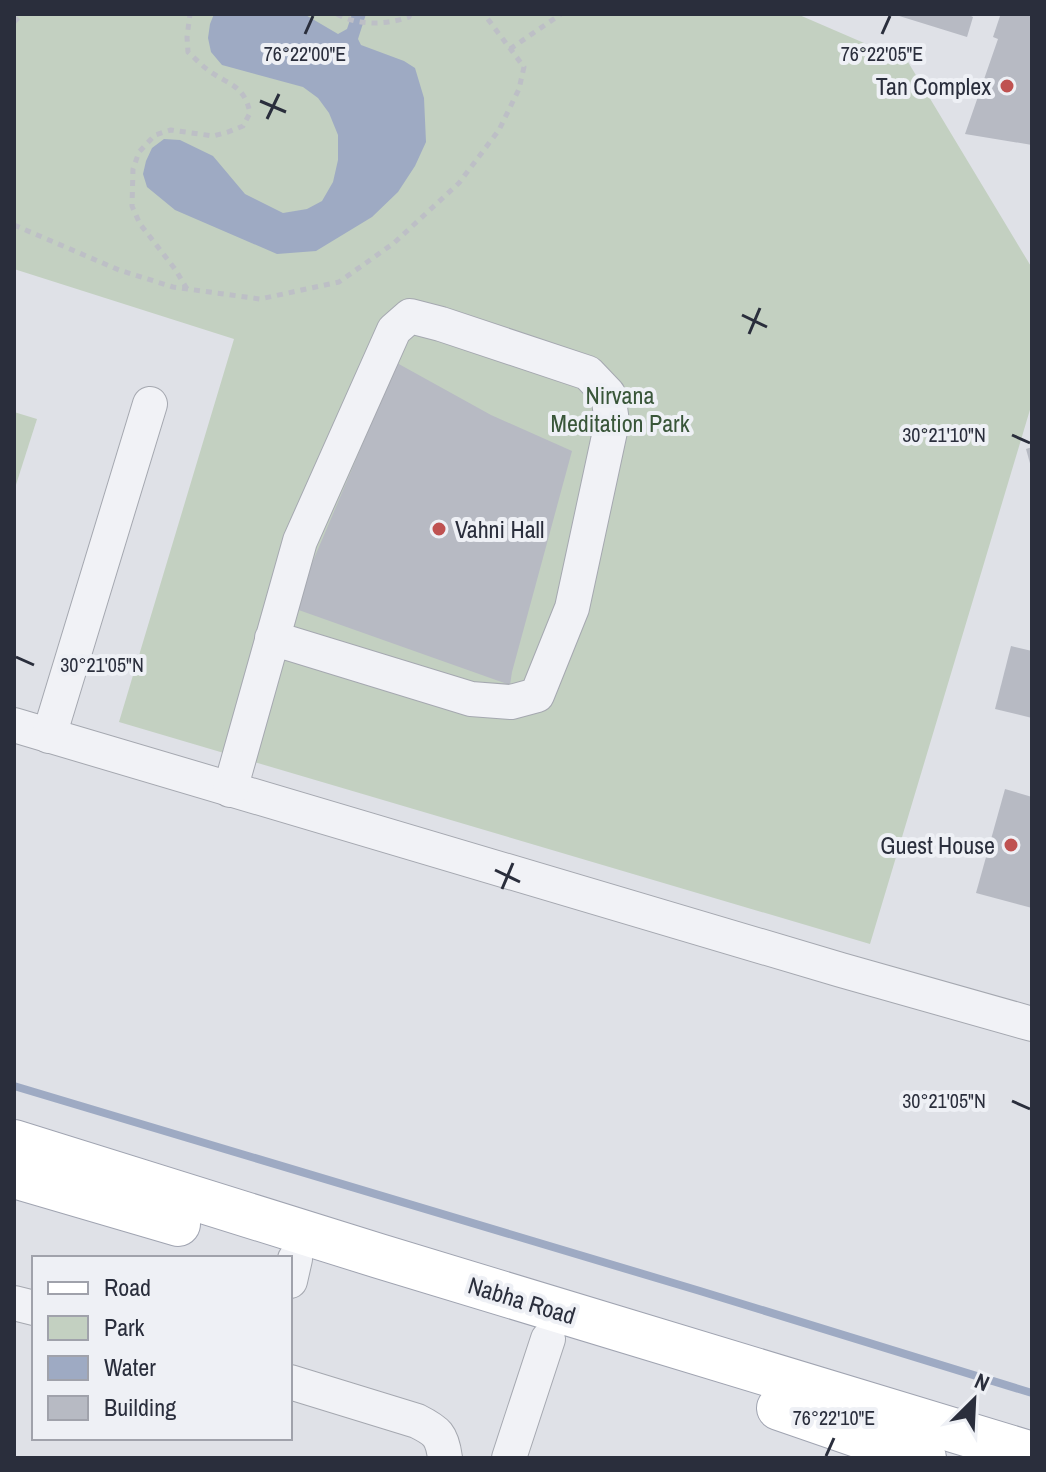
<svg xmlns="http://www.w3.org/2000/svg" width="1046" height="1472" font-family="'Archivo Narrow',sans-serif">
  <rect width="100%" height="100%" fill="#dfe1e7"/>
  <!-- green -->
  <g fill="#c3d0c1">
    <path d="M 14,14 L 797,14 L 908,62 L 1032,268 L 1032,403 L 870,944 L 119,722 L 234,339 L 14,269 Z"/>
    <path d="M 14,412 L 37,419 L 14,491 Z"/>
  </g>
  <!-- water -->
  <path fill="#9eaac3" d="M 214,14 L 304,14 L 338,34 L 347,29 L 352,14 L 366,14 L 358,39 L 361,45 L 404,61 L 415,68 L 424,98 L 426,142 L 415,166 L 398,192 L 372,217 L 316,251 L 277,254 L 175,210 L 147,187 L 143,174 L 146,161 L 152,148 L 164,139 L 180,140 L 213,156 L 245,194 L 283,213 L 307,209 L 322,201 L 333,182 L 338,160 L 338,135 L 329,113 L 318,98 L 303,87 L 222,65 L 211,52 L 208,38 L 210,24 Z"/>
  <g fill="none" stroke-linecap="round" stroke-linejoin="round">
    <!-- stream -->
    <path stroke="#9eaac3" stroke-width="8" d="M 14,1086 L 700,1291 L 1032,1393"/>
  </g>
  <!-- building -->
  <g fill="#b7bac3">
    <path d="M 967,14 L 973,17 L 967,37 L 896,15 Z"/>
    <path d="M 996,14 L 1032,14 L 1032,145 L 965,134 L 998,39 L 993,37 L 1000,16 Z"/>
    <path d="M 397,363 L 491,415 L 572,451 L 512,672 L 510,685 L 293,608 Z"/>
    <path d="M 1032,447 L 1032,467 L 1031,467 L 1026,449 Z"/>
    <path d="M 1011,646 L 1032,651 L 1032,718 L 995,709 Z"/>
    <path d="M 1005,789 L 1032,797 L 1032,908 L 976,893 Z"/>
  </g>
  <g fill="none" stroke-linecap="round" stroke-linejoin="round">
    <!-- minor casing -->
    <g stroke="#a5a8b0" stroke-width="36">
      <g id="minor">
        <path d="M 14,725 L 841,970 L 1032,1024"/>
        <path d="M 49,736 L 150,404"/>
        <path d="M 230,790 L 300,541 L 394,330 L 410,316 L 441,324 L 588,373 L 608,394 L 612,422 L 572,608 L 537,695 L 511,702 L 471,699 L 272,638"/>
        <path d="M 290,1281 L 295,1259"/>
        <path d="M 14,1303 L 34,1308"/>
        <path d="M 290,1382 L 417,1421 C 437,1431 442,1435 445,1458"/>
        <path d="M 509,1458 L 548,1339"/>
      </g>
    </g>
    <!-- major casing -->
    <g stroke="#a0a4b1" stroke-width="46">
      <g id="major">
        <path d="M 14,1142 L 379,1256 L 1032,1454"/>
        <path d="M 14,1176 L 178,1224"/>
        <path d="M 779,1408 L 924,1458"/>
      </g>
    </g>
    <!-- path -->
    <g stroke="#bdbfc6" stroke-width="5" stroke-dasharray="6 6" stroke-linecap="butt">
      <path d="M 337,14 C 359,26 385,25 409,17 L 410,14"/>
      <path d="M 14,22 L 22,14"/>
      <path d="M 510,49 L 561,14"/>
      <path d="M 14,225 L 119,270 L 173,287 L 260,299 L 339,282 L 394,243 L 459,183 L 499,130 L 519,89 L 524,67 L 484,14"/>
      <path d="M 187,289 L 175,269 L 140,224 L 132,206 L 133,169 L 139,152 L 155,135 L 171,130 L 213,136 L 228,132 L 243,126 L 250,113 C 244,84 228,85 208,70 C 201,65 195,58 188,52 L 187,37 L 190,14"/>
    </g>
    <!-- minor -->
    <use href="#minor" stroke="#f1f2f6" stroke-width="34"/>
    <!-- major -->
    <use href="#major" stroke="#fff" stroke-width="44"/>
  </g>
  <!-- ticks -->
  <path fill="none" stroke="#2a2e3c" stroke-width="3" d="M 305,34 L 313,16M 882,34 L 890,16M 260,101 L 286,112M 267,119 L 279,94M 742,315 L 767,327M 749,334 L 760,308M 1012,435 L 1030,443M 16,657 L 34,665M 495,870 L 520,882M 502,889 L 513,863M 1012,1101 L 1030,1109M 826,1456 L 834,1438"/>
  <!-- markers -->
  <g fill="#bf5251" stroke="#eef0f5" stroke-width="3">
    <circle cx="1007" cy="86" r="8"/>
    <circle cx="439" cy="529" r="8"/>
    <circle cx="1011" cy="845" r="8"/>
  </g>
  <g text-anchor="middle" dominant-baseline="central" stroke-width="8" stroke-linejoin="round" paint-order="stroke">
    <!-- poi labels -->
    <g font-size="24" fill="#2a2e3c" stroke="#eef0f5" text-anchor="end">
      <text x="991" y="86">Tan Complex</text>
      <text x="455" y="529" text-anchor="start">Vahni Hall</text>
      <text x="995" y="845">Guest House</text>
    </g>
    <!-- park labels -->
    <g font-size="24" fill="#395639" stroke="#eef0f5">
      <text x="620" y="395">Nirvana<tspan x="620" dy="28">Meditation Park</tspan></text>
    </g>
    <!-- street labels -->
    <g font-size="24" fill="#2a2e3c" stroke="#eef0f5">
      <text transform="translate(522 1300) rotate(17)">Nabha Road</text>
    </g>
  </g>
  <g font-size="20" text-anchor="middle" fill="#2a2e3c" stroke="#eef0f5" stroke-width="8" stroke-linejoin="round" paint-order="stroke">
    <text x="305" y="61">76°22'00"E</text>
    <text x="882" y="61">76°22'05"E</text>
    <text x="944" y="442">30°21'10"N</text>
    <text x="102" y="672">30°21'05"N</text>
    <text x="944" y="1108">30°21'05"N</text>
    <text x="834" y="1425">76°22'10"E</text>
  </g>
  <!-- border -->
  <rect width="1046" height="1472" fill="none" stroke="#2a2e3c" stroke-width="32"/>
  <!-- legend -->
  <rect x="32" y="1256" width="260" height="184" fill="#eef0f5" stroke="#a0a2ab" stroke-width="2"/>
  <rect x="48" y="1282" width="40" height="12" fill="#ffffff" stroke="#a0a2ab" stroke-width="2"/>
  <text x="104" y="1296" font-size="24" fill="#2a2e3c">Road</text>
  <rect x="48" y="1316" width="40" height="24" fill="#c3d0c1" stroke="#a0a2ab" stroke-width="2"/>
  <text x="104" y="1336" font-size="24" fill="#2a2e3c">Park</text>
  <rect x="48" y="1356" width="40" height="24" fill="#9eaac3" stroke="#a0a2ab" stroke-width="2"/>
  <text x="104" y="1376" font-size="24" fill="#2a2e3c">Water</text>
  <rect x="48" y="1396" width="40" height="24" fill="#b7bac3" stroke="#a0a2ab" stroke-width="2"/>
  <text x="104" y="1416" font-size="24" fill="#2a2e3c">Building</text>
  <!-- north arrow -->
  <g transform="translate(974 1400) rotate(24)" stroke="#eef0f5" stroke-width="6" paint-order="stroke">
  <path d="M0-6L14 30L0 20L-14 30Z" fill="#2a2e3c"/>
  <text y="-12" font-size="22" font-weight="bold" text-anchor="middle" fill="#2a2e3c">N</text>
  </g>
</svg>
